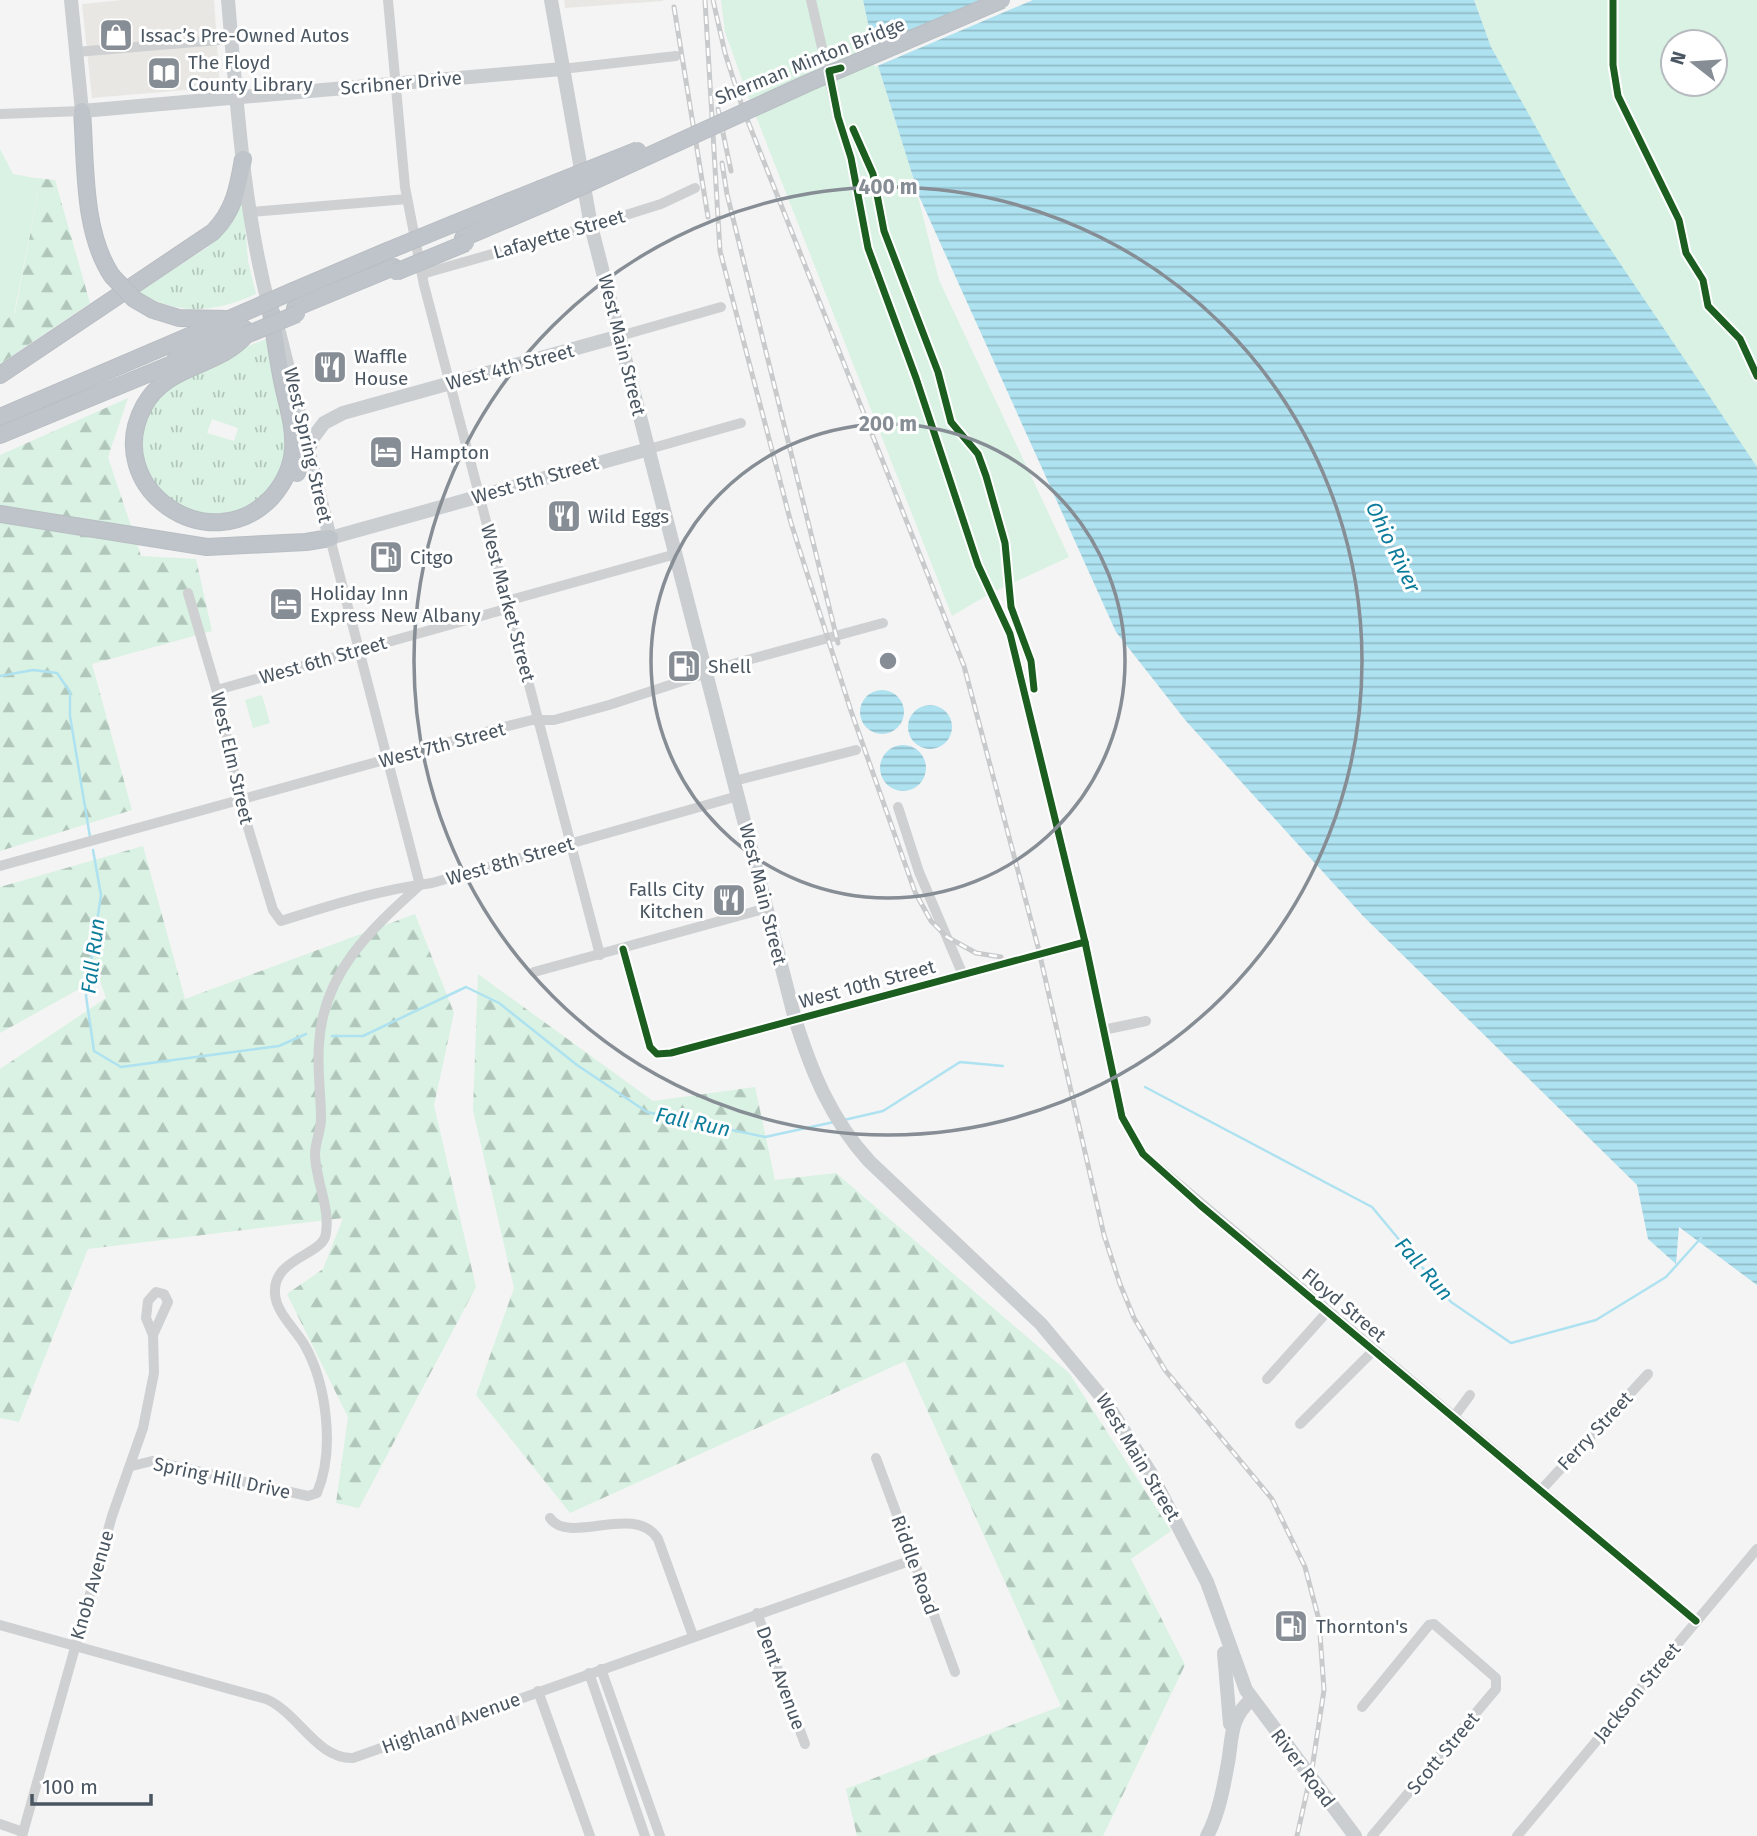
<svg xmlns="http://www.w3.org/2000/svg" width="1757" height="1836" font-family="'Fira Sans',sans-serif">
  <defs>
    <pattern id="grass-tufts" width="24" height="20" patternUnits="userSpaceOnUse" patternTransform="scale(1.75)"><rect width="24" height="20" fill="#d9f2e3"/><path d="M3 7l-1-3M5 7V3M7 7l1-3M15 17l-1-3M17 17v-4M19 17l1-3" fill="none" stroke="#b2c7bb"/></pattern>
    <pattern id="forest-firs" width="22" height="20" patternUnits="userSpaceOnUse" patternTransform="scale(1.75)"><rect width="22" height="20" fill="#d9f2e3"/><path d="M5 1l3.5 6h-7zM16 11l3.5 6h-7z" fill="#b2c7bb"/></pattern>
    <pattern id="water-rules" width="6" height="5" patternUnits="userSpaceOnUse" patternTransform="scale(1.75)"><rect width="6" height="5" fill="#aee2f0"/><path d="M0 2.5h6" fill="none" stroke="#90bac6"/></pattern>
  </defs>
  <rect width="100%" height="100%" fill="#f4f4f4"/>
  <!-- commercial -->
  <g fill="#e8e7e3">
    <path d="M 122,0 L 214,0 L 220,87 L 92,98 L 82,4 Z"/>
    <path d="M 564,0 L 663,0 L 663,1 L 565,8 Z"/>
  </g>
  <!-- grass -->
  <g fill="url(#grass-tufts)" fill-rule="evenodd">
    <path d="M 243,201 L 248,261 L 256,294 C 213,313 179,316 138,292 L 208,247 L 225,232 Z"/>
    <path d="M 266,339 C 276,377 292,420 286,459 C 283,474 271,490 260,499 C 195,549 105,472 151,403 C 175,368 229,355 266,339 ZM 212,419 L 238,428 L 234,441 L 207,433 Z"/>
  </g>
  <!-- forest -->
  <g fill="url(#forest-firs)">
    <path d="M 35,178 L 55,180 L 90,303 L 0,364 L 0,323 L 15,313 L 38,193 Z"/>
    <path d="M 128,398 L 108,457 L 141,556 L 196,559 L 212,631 L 92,664 L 132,810 L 0,851 L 0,455 Z"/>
    <path d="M 143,846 L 185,999 L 415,914 L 454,1013 L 434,1105 L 476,1287 L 359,1508 L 336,1503 L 348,1417 L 287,1294 L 323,1269 L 343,1218 L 88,1249 L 19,1422 L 0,1418 L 0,1069 L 106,998 L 99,978 L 0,1033 L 0,887 Z"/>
    <path d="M 478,974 L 653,1101 L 755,1087 L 775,1180 L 836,1173 L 1069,1373 L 1171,1531 L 1131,1559 L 1185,1665 L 1103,1836 L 857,1836 L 846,1789 L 1061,1706 L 905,1361 L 570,1513 L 476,1395 L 514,1288 L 473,1110 Z"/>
  </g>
  <!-- park -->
  <g fill="#d9f2e3" fill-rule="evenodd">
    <path d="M 721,0 L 863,0 L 875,56 L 913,177 L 939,280 L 1069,557 L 991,593 L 952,616 L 748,96 L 725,32 Z"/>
    <path d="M 1474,0 L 1757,0 L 1757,505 L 1661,363 L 1491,47 ZM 1673,42 L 1715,42 L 1715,84 L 1673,84 Z"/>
    <path d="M 0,149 L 13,174 L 35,178 L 38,192 L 14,314 L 0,323 Z"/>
    <path d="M 262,695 L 270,723 L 253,728 L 245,700 Z"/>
  </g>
  <!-- water -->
  <g fill="url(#water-rules)">
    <path d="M 863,0 L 1474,0 L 1491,47 L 1574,195 L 1757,467 L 1757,1285 L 1679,1227 L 1676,1264 L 1648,1239 L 1637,1185 L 1363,916 L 1186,721 L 1116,632 L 919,196 L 875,56 Z"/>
    <circle cx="882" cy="712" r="22"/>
    <circle cx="930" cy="727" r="22"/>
    <circle cx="903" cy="768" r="23"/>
  </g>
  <!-- pier -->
  <path fill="#f4f4f4" d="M 988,0 L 1033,0 L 875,67 L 870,50 Z"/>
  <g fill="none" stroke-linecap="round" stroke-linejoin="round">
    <!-- stream -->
    <g stroke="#aee2f0" stroke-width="2.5">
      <path d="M 0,676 L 33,670 L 57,673 L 70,692 L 70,716 L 90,837"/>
      <path d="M 93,850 L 101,895 L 86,996 L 94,1051 L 121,1067 L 279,1046 L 306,1034"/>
      <path d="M 332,1036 L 363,1036 L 466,987 L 499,1003 L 577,1065 L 647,1112 L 765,1137 L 834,1122"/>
      <path d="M 1145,1087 L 1372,1207 L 1451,1302 L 1511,1343 L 1596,1320 L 1666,1277 L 1701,1238"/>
      <path d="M 844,1120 L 883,1111 L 960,1062 L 1003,1066"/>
    </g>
    <!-- highway casing -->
    <g stroke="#b9bec3" stroke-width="18">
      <g id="highway">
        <path d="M 82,111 C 86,163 82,231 112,276"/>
        <path d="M 453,224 L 540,189"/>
        <path d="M 463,238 L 543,204"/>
        <path d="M 293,291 L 387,251"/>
        <path d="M 295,308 L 394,267"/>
        <path d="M 153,310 L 179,318 L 226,319"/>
        <path d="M 246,335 C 218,368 166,364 144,406 C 100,488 210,563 272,497 C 284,483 292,467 293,449 C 295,424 285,399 281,375 C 277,354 274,333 271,312"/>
        <path d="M 176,358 L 245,329"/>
        <path d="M 0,375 L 213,232 C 234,211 238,188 243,159"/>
        <path d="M 0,417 L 243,313"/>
        <path d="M 0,435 L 189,357"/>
        <path d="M 297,473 L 309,443"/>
        <path d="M 0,514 L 207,547 L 306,542 L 330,538"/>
      </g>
    </g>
    <!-- minor -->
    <g stroke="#ced0d2" stroke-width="10">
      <path d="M 388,0 L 405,187 L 424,285 L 600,955"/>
      <path d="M 811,0 L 838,117 L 851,158 L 868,248 L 916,378 L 978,565 L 1010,634 L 1023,685"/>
      <path d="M 76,52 L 231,39"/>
      <path d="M 562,69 L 676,56"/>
      <path d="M 0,114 L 82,111"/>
      <path d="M 250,212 L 407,199"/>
      <path d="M 422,274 L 591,226 L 661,204 L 695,188"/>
      <path d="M 620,336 L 721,307"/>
      <path d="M 649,449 L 741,423"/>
      <path d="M 188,593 L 218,695 L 240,801 L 273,910 L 281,921 C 331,905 379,890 432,883 L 738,796"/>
      <path d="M 507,601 L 676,554"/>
      <path d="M 217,690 L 509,608"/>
      <path d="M 734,781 L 856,750"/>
      <path d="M 898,807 L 919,872 L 963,975"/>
      <path d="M 0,866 L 500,728 L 532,720 L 554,720 L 609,705 L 740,662 L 883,623"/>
      <path d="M 623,949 L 650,1047 L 657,1054 L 671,1053 L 1085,942 L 1122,1117 L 1143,1154 L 1696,1621"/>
      <path d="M 534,972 L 767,908"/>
      <path d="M 1103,1030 L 1146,1021"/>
      <path d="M 1267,1379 L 1328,1311"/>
      <path d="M 1453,1418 L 1470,1395"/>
      <path d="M 1300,1424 L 1373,1351"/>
      <path d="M 876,1458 L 955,1672"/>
      <path d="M 132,1466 L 152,1461 L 308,1496 L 317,1493 C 335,1451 327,1384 304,1344 C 295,1329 276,1312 275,1294 C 272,1257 324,1256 326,1233 C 330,1206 316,1182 315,1155 C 315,1142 321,1131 321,1119 C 321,1094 317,1069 319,1044 C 323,973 370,930 420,885 L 330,538"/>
      <path d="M 1542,1489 L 1648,1374"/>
      <path d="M 550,1518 C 569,1546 635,1502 658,1539 L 693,1636"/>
      <path d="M 757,1613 L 805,1744"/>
      <path d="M 0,1625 L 266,1699 C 299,1713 316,1759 353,1758 L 912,1560"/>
      <path d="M 601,1669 L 660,1836"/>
      <path d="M 589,1673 L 645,1836"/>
      <path d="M 538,1691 L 590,1836"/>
      <path d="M 1362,1707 L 1429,1625 L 1434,1624 L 1496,1678 L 1496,1689 L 1372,1836"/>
      <path d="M 0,1824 L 23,1832"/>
      <path d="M 22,1836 L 112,1516 L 143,1428 L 154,1373 L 153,1335 L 146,1318 L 148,1301 L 156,1292 L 164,1294 L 168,1302 L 153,1335"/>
      <path d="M 1517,1836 L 1757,1549"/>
    </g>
    <!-- major -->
    <g stroke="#caced1" stroke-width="14">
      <path d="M 71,0 L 82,111 L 562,69"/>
      <path d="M 228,0 C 237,104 243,209 270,310"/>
      <path d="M 551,0 L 591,226 L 795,1019 C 812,1073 831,1119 869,1161 L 1041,1324 L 1105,1401 L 1150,1472 L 1207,1582 L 1246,1690 L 1355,1836"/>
      <path d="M 279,332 L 330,538 L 649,449"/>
      <path d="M 309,443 L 324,423 L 343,413 L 620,336"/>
      <path d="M 1224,1653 L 1230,1724"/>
      <path d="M 1207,1836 C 1218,1816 1223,1790 1227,1768 C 1233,1740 1228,1719 1252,1699"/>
    </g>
    <!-- highway -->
    <use href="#highway" stroke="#bec4c9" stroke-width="16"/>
    <!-- rail casing -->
    <g stroke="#c9cacc" stroke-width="5">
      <g id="rail">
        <path d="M 705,0 L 720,251 L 791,523 L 851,711 L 915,892 L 931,921 L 947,937 L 976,953 L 1001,957"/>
        <path d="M 713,0 L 725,53 L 743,109 L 964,666 L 1038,947 L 1104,1235 L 1120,1284 L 1134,1318 L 1165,1370 L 1272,1499 L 1305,1567 L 1319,1620 L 1324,1690 L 1312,1769 L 1297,1836"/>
        <path d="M 674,7 L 708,217"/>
        <path d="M 718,109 L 731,171"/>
        <path d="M 722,163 L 727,194 L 838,643"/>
      </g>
    </g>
    <!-- rail -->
    <use href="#rail" stroke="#fff" stroke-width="2.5" stroke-dasharray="8" stroke-linecap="butt"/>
    <!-- highway-bridge casing -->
    <g stroke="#b9bec3" stroke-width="18" stroke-linecap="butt">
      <g id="highway-bridge">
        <path d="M 540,189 L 638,150"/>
        <path d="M 543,204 L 808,83 L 1002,0"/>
        <path d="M 387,251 L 453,224"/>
        <path d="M 396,272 L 466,243"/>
        <path d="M 112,276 L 134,299 L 153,310"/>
        <path d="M 243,313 L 293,291"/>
        <path d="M 246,335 L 297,314"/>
      </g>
    </g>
    <!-- highway-bridge -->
    <use href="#highway-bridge" stroke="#bec4c9" stroke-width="16"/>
    <!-- cycleway casing -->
    <g stroke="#fff" stroke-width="11">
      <g id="cycleway">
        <path d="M 1613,0 L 1613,65 L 1618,96 L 1679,220 L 1686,253 L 1703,280 L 1708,306 L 1740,339 L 1757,376"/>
        <path d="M 841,68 L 829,71 L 838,117 L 851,158 L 868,248 L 916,378 L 978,565 L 1010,634 L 1085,942 L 1122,1117 L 1143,1154 L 1200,1205 L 1696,1621"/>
        <path d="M 853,129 L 873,174 L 884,231 L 938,372 L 951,422 L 978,454 L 986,476 L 1005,543 L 1011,607 L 1031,661 L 1034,689"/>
        <path d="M 623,949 L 650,1047 L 657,1054 L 671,1053 L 1085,942"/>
      </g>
    </g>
    <!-- cycleway -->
    <use href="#cycleway" stroke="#1b5e20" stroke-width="7"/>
  </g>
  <!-- distance rings -->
  <g fill="none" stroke="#868d94" stroke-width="3.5">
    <circle cx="888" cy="661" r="237"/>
    <circle cx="888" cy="661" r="474"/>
  </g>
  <!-- icons -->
  <defs>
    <g id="shop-square" transform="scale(1.75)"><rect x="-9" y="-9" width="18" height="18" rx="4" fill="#868d94" stroke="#fff"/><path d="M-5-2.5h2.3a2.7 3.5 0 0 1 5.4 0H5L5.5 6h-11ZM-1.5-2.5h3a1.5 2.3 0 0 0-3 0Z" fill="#fff"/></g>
    <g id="library-square" transform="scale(1.75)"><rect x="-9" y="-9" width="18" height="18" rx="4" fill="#868d94" stroke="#fff"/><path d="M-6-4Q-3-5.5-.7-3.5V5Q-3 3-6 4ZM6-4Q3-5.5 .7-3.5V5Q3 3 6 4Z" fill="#fff"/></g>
    <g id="restaurant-square" transform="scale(1.75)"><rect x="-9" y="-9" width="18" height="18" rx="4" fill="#868d94" stroke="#fff"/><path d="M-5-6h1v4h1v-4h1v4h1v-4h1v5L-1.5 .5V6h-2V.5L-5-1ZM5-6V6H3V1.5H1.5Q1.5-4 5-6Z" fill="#fff"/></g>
    <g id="hotel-square" transform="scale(1.75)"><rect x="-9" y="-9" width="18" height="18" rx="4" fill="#868d94" stroke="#fff"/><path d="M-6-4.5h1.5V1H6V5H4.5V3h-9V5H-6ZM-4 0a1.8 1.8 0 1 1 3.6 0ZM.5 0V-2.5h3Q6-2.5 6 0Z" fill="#fff"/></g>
    <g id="fuel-square" transform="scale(1.75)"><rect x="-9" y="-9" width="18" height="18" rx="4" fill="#868d94" stroke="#fff"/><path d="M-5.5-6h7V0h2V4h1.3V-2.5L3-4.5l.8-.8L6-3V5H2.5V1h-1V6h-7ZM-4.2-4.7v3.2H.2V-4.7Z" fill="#fff"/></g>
  </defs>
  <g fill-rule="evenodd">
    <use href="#shop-square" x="116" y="35"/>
    <use href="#library-square" x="164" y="73"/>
    <use href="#restaurant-square" x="330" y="367"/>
    <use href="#hotel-square" x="386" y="452"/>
    <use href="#restaurant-square" x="564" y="516"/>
    <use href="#fuel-square" x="386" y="557"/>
    <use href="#hotel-square" x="286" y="604"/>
    <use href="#fuel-square" x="684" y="666"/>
    <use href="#restaurant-square" x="729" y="900"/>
    <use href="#fuel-square" x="1291" y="1626"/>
  </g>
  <g text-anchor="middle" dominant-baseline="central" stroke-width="6" stroke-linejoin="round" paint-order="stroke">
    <!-- poi labels -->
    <g font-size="19" fill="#4a5661" stroke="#fff" text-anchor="start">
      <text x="140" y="35">Issac’s Pre-Owned Autos</text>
      <text x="188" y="62">The Floyd<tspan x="188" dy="22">County Library</tspan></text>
      <text x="354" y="356">Waffle<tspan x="354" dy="22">House</tspan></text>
      <text x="410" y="452">Hampton</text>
      <text x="588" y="516">Wild Eggs</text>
      <text x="410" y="557">Citgo</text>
      <text x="310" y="593">Holiday Inn<tspan x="310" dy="22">Express New Albany</tspan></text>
      <text x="708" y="666">Shell</text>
      <text x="704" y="889" text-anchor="end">Falls City<tspan x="704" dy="22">Kitchen</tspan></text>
      <text x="1316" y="1626">Thornton's</text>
    </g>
    <!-- street labels -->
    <g font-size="19" fill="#4a5661" stroke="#fff">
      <text transform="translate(810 61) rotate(-22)">Sherman Minton Bridge</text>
      <text transform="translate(401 83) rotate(-5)">Scribner Drive</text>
      <text transform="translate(559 234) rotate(-16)">Lafayette Street</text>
      <text transform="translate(622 345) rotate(76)">West Main Street</text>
      <text transform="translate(510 367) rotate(-15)">West 4th Street</text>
      <text transform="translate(308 445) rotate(77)">West Spring Street</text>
      <text transform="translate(535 480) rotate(-16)">West 5th Street</text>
      <text transform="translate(508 603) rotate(75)">West Market Street</text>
      <text transform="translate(323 660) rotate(-16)">West 6th Street</text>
      <text transform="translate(442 745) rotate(-15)">West 7th Street</text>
      <text transform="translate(232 758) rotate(77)">West Elm Street</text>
      <text transform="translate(510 861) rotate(-16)">West 8th Street</text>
      <text transform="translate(763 894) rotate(76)">West Main Street</text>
      <text transform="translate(867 984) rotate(-15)">West 10th Street</text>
      <text transform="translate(1344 1305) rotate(40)">Floyd Street</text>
      <text transform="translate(1595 1431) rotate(-47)">Ferry Street</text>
      <text transform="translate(1138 1457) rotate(59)">West Main Street</text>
      <text transform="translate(222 1478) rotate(12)">Spring Hill Drive</text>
      <text transform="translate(915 1565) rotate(70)">Riddle Road</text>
      <text transform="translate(92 1585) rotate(-74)">Knob Avenue</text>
      <text transform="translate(781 1678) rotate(70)">Dent Avenue</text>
      <text transform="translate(1637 1692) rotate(-50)">Jackson Street</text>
      <text transform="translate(451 1723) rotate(-20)">Highland Avenue</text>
      <text transform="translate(1443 1753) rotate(-50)">Scott Street</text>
      <text transform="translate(1303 1768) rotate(53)">River Road</text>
    </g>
    <!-- water labels -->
    <g font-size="21" font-style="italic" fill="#0c7c9b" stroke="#fff">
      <text transform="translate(1393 547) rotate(64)">Ohio River</text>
      <text transform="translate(93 956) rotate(-83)">Fall Run</text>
      <text transform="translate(693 1122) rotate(12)">Fall Run</text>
      <text transform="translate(1424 1269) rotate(49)">Fall Run</text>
    </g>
  </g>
  <circle cx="888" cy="661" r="10" fill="#868d94" stroke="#fff" stroke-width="3.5"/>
  <g font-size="21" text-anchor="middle" font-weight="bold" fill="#868d94" stroke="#fff" stroke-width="6" stroke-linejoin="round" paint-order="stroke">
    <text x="888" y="194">400 m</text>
    <text x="888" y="431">200 m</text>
  </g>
  <!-- north arrow -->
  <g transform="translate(1694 63) rotate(287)"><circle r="33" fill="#ffffff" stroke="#b7bbc0" stroke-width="2"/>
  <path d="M0-5L12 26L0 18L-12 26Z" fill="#868d94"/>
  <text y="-10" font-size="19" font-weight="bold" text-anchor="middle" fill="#4a5661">N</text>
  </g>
  <!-- scale -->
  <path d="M32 1794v10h119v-10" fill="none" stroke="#4a5661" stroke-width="3.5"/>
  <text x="42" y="1794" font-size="21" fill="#4a5661" stroke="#ffffff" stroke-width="5" paint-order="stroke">100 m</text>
</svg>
